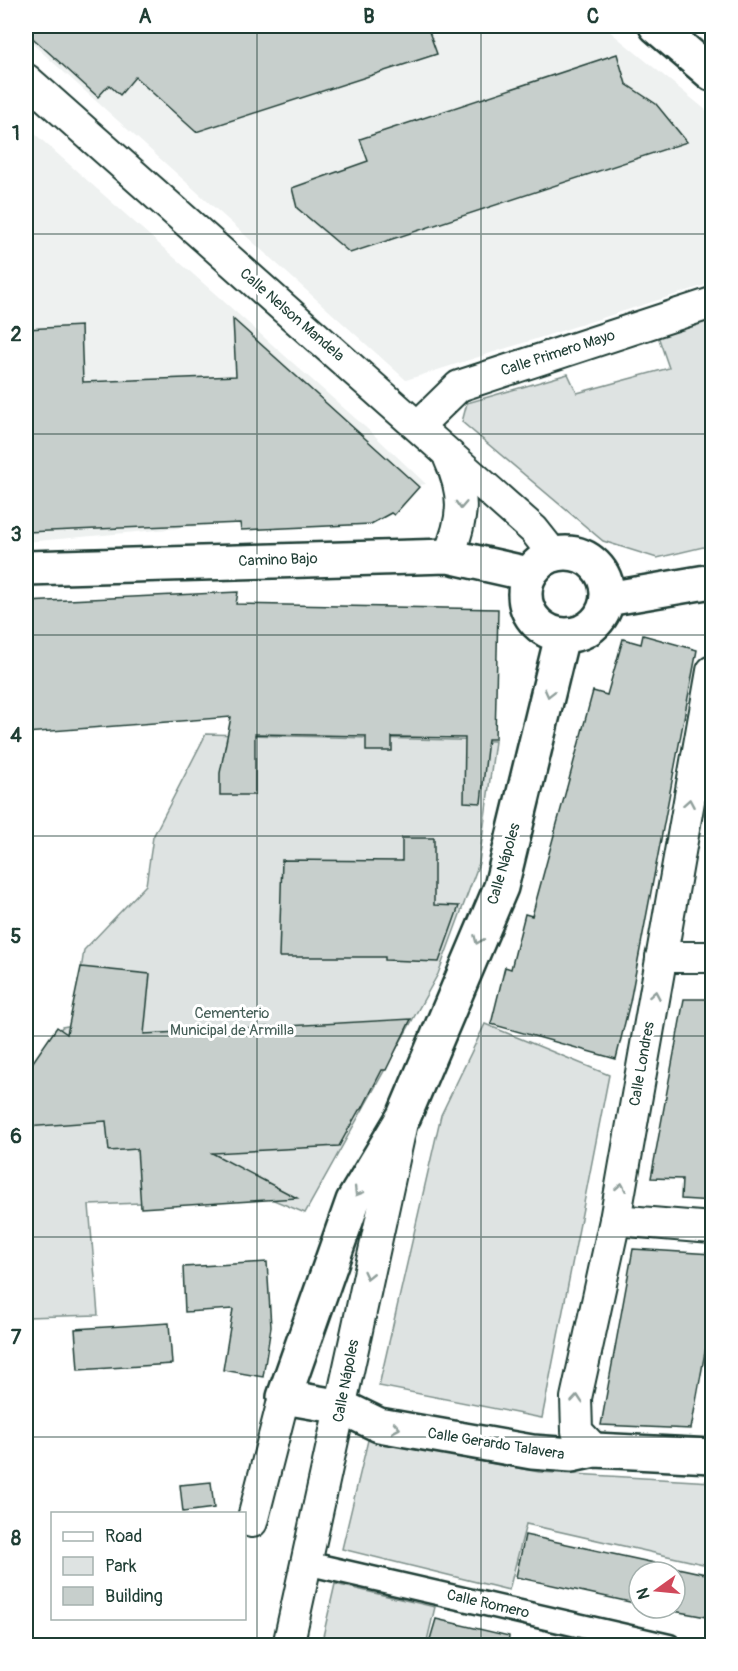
<svg xmlns="http://www.w3.org/2000/svg" width="738" height="1671" font-family="Pangolin,sans-serif">
  <rect width="100%" height="100%" fill="#fff"/>
  <filter id="ink" filterUnits="userSpaceOnUse"><feTurbulence type="fractalNoise" baseFrequency=".0167" numOctaves="2"/><feDisplacementMap in="SourceGraphic" scale="12" xChannelSelector="R" yChannelSelector="G"/><feConvolveMatrix kernelMatrix="1 2 1 2 8 2 1 2 1" color-interpolation-filters="sRGB"/></filter>
  <g filter="url(#ink)">
    <!-- built -->
    <g fill="#eef1f0">
      <path d="M 26,26 L 603,26 L 712,115 L 712,283 L 406,380 L 26,38 Z"/>
      <path d="M 26,126 L 373,434 L 426,484 L 407,487 L 391,509 L 26,542 Z"/>
    </g>
    <!-- green -->
    <g fill="#dee3e2" stroke="#7e908b" stroke-width="1.5">
      <path d="M 712,318 L 712,545 L 657,558 L 603,541 L 462,422 L 467,403 L 568,374 L 577,393 L 669,368 L 658,336 Z"/>
      <path d="M 206,734 L 495,741 L 479,863 L 438,974 L 305,1213 L 269,1198 L 89,1205 L 98,1315 L 26,1317 L 26,1082 L 62,1027 L 73,1025 L 84,950 L 146,885 L 153,837 Z"/>
      <path d="M 485,1024 L 609,1075 L 542,1418 L 379,1386 L 441,1115 Z"/>
      <path d="M 368,1440 L 539,1472 L 712,1482 L 712,1566 L 526,1524 L 509,1590 L 342,1549 Z"/>
      <path d="M 335,1584 L 435,1607 L 426,1645 L 321,1645 Z"/>
    </g>
    <!-- building -->
    <g fill="#c7cfcc" stroke="#1f3d34" stroke-width="1.5">
      <path d="M 26,26 L 427,26 L 437,54 L 196,132 L 135,77 L 120,95 L 109,85 L 98,97 L 26,32 Z"/>
      <path d="M 617,54 L 626,84 L 656,104 L 687,142 L 350,253 L 297,208 L 292,188 L 368,161 L 360,139 Z"/>
      <path d="M 233,319 L 419,487 L 394,515 L 391,513 L 371,524 L 241,530 L 240,523 L 26,532 L 26,329 L 81,326 L 83,382 L 236,376 Z"/>
      <path d="M 238,592 L 236,604 L 498,609 L 495,739 L 488,739 L 481,803 L 464,802 L 465,738 L 392,737 L 392,751 L 366,751 L 366,736 L 255,734 L 255,795 L 220,795 L 220,773 L 231,717 L 26,733 L 26,602 Z"/>
      <path d="M 643,635 L 697,650 L 630,1002 L 616,1059 L 491,1024 L 505,967 L 511,969 L 525,914 L 532,916 L 593,691 L 607,695 L 623,639 L 641,644 Z"/>
      <path d="M 402,838 L 434,838 L 434,905 L 459,906 L 439,962 L 385,960 L 385,957 L 279,957 L 282,860 L 402,861 Z"/>
      <path d="M 81,967 L 150,974 L 144,1034 L 411,1019 L 386,1070 L 382,1070 L 362,1109 L 359,1110 L 339,1146 L 212,1153 L 297,1198 L 141,1208 L 137,1149 L 109,1151 L 106,1121 L 26,1127 L 26,1072 L 57,1027 L 67,1034 Z"/>
      <path d="M 684,999 L 712,999 L 712,1201 L 681,1199 L 682,1179 L 651,1178 Z"/>
      <path d="M 633,1249 L 712,1254 L 712,1314 L 691,1429 L 601,1425 Z"/>
      <path d="M 267,1262 L 271,1327 L 263,1377 L 223,1370 L 233,1309 L 185,1312 L 183,1267 Z"/>
      <path d="M 169,1323 L 172,1364 L 78,1370 L 75,1329 Z"/>
      <path d="M 211,1482 L 214,1508 L 183,1512 L 180,1485 Z"/>
      <path d="M 525,1535 L 710,1575 L 712,1578 L 712,1618 L 657,1608 L 675,1608 L 675,1572 L 639,1572 L 639,1604 L 516,1577 Z"/>
      <path d="M 436,1619 L 509,1636 L 508,1646 L 428,1646 Z"/>
    </g>
    <g fill="none" stroke-linecap="round" stroke-linejoin="round">
      <!-- pedestrian casing -->
      <g stroke="#1f3d34" stroke-width="27">
        <path id="pedestrian" d="M 306,1563 L 669,1646"/>
      </g>
      <!-- minor casing -->
      <g stroke="#1f3d34" stroke-width="34">
        <g id="minor">
          <path d="M 26,79 L 534,530 L 553,554"/>
          <path d="M 418,426 L 459,386 L 712,303"/>
          <path d="M 448,556 C 464,519 466,495 449,458"/>
          <path d="M 661,957 L 712,957"/>
          <path d="M 615,1220 L 712,1228"/>
          <path d="M 595,1450 L 577,1431 L 576,1398 L 615,1220 L 712,671"/>
          <path d="M 252,1522 L 284,1397"/>
          <path d="M 288,1646 C 327,1473 363,1300 401,1127"/>
        </g>
      </g>
      <!-- tertiary casing -->
      <g stroke="#1f3d34" stroke-width="38">
        <g id="tertiary">
          <circle cx="566" cy="594" r="41"/>
          <path d="M 26,568 L 448,556 L 529,574"/>
          <path d="M 607,599 L 712,581"/>
          <path d="M 562,636 L 501,887 L 404,1116 L 353,1201 L 284,1397 L 342,1407 L 379,1425 L 532,1452 L 572,1455 L 595,1450 L 712,1456"/>
        </g>
      </g>
      <!-- secondary casing -->
      <g stroke="#1f3d34" stroke-width="38">
        <path id="secondary" d="M 656,26 L 712,74"/>
      </g>
      <!-- pedestrian -->
      <use href="#pedestrian" stroke="#fff" stroke-width="22"/>
      <!-- minor -->
      <use href="#minor" stroke="#fff" stroke-width="30"/>
      <!-- tertiary -->
      <use href="#tertiary" stroke="#fff" stroke-width="33"/>
      <!-- secondary -->
      <use href="#secondary" stroke="#fff" stroke-width="33"/>
    </g>
    <!-- one-way arrows -->
    <defs><path id="oneway-chevron" d="M-2-3.5L2.5 0L-2 3.5" fill="none" stroke-width="1.6" stroke-linecap="round" stroke-linejoin="round" transform="scale(1.5)"/></defs>
    <g stroke="#8f9e9a">
      <use href="#oneway-chevron" transform="translate(461 505) rotate(93)"/>
      <use href="#oneway-chevron" transform="translate(549 693) rotate(104)"/>
      <use href="#oneway-chevron" transform="translate(689 803) rotate(-80)"/>
      <use href="#oneway-chevron" transform="translate(478 940) rotate(113)"/>
      <use href="#oneway-chevron" transform="translate(655 995) rotate(-80)"/>
      <use href="#oneway-chevron" transform="translate(621 1187) rotate(-80)"/>
      <use href="#oneway-chevron" transform="translate(358 1192) rotate(121)"/>
      <use href="#oneway-chevron" transform="translate(368 1275) rotate(103)"/>
      <use href="#oneway-chevron" transform="translate(577 1399) rotate(-85)"/>
      <use href="#oneway-chevron" transform="translate(396 1428) rotate(10)"/>
    </g>
  </g>
  <!-- grid -->
  <path fill="none" stroke="#1f3d34" stroke-width="1.5" stroke-opacity="0.55" d="M 257,26 L 257,1646M 481,26 L 481,1646M 26,234 L 712,234M 26,434 L 712,434M 26,635 L 712,635M 26,836 L 712,836M 26,1036 L 712,1036M 26,1237 L 712,1237M 26,1437 L 712,1437"/>
  <g text-anchor="middle" dominant-baseline="central" stroke-width="6" stroke-linejoin="round" paint-order="stroke">
    <!-- street labels -->
    <g font-size="15" fill="#1f3d34" stroke="#fff">
      <text transform="translate(292 315) rotate(41)">Calle Nelson Mandela</text>
      <text transform="translate(558 353) rotate(-18)">Calle Primero Mayo</text>
      <text transform="translate(278 560) rotate(-2)">Camino Bajo</text>
      <text transform="translate(504 864) rotate(-74)">Calle Nápoles</text>
      <text transform="translate(642 1064) rotate(-80)">Calle Londres</text>
      <text transform="translate(346 1381) rotate(-79)">Calle Nápoles</text>
      <text transform="translate(496 1444) rotate(9)">Calle Gerardo Talavera</text>
      <text transform="translate(488 1604) rotate(13)">Calle Romero</text>
    </g>
    <!-- park labels -->
    <g font-size="15" fill="#455e57" stroke="#fff">
      <text x="232" y="1013">Cementerio<tspan x="232" dy="17">Municipal de Armilla</tspan></text>
    </g>
  </g>
  <!-- margin -->
  <rect width="738" height="1671" fill="none" stroke="#fff" stroke-width="66"/>
  <!-- legend -->
  <rect x="51" y="1512" width="195" height="108" fill="#ffffff" stroke="#a5b1ae" stroke-width="1.5"/>
  <rect x="63" y="1532" width="30" height="9" fill="#ffffff" stroke="#a5b1ae" stroke-width="1.5"/>
  <text x="105" y="1542" font-size="18" fill="#1f3d34">Road</text>
  <rect x="63" y="1557" width="30" height="18" fill="#dee3e2" stroke="#a5b1ae" stroke-width="1.5"/>
  <text x="105" y="1572" font-size="18" fill="#1f3d34">Park</text>
  <rect x="63" y="1587" width="30" height="18" fill="#c7cfcc" stroke="#a5b1ae" stroke-width="1.5"/>
  <text x="105" y="1602" font-size="18" fill="#1f3d34">Building</text>
  <!-- north arrow -->
  <g transform="translate(657 1590) rotate(255)"><circle r="28" fill="#ffffff" stroke="#a5b1ae" stroke-width="1.5"/>
  <path d="M0-4.5L10 22L0 15L-10 22Z" fill="#d1495b"/>
  <text y="-9" font-size="16" font-weight="bold" text-anchor="middle" fill="#1f3d34">N</text>
  </g>
  <rect x="33" y="33" width="672" height="1605" fill="none" stroke="#1f3d34" stroke-width="2"/>
  <g font-size="20" text-anchor="middle" font-weight="bold" fill="#1f3d34">
    <text x="145" y="23">A</text>
    <text x="369" y="23">B</text>
    <text x="593" y="23">C</text>
    <text x="16" y="140">1</text>
    <text x="16" y="341">2</text>
    <text x="16" y="541">3</text>
    <text x="16" y="742">4</text>
    <text x="16" y="943">5</text>
    <text x="16" y="1143">6</text>
    <text x="16" y="1344">7</text>
    <text x="16" y="1545">8</text>
  </g>
</svg>
